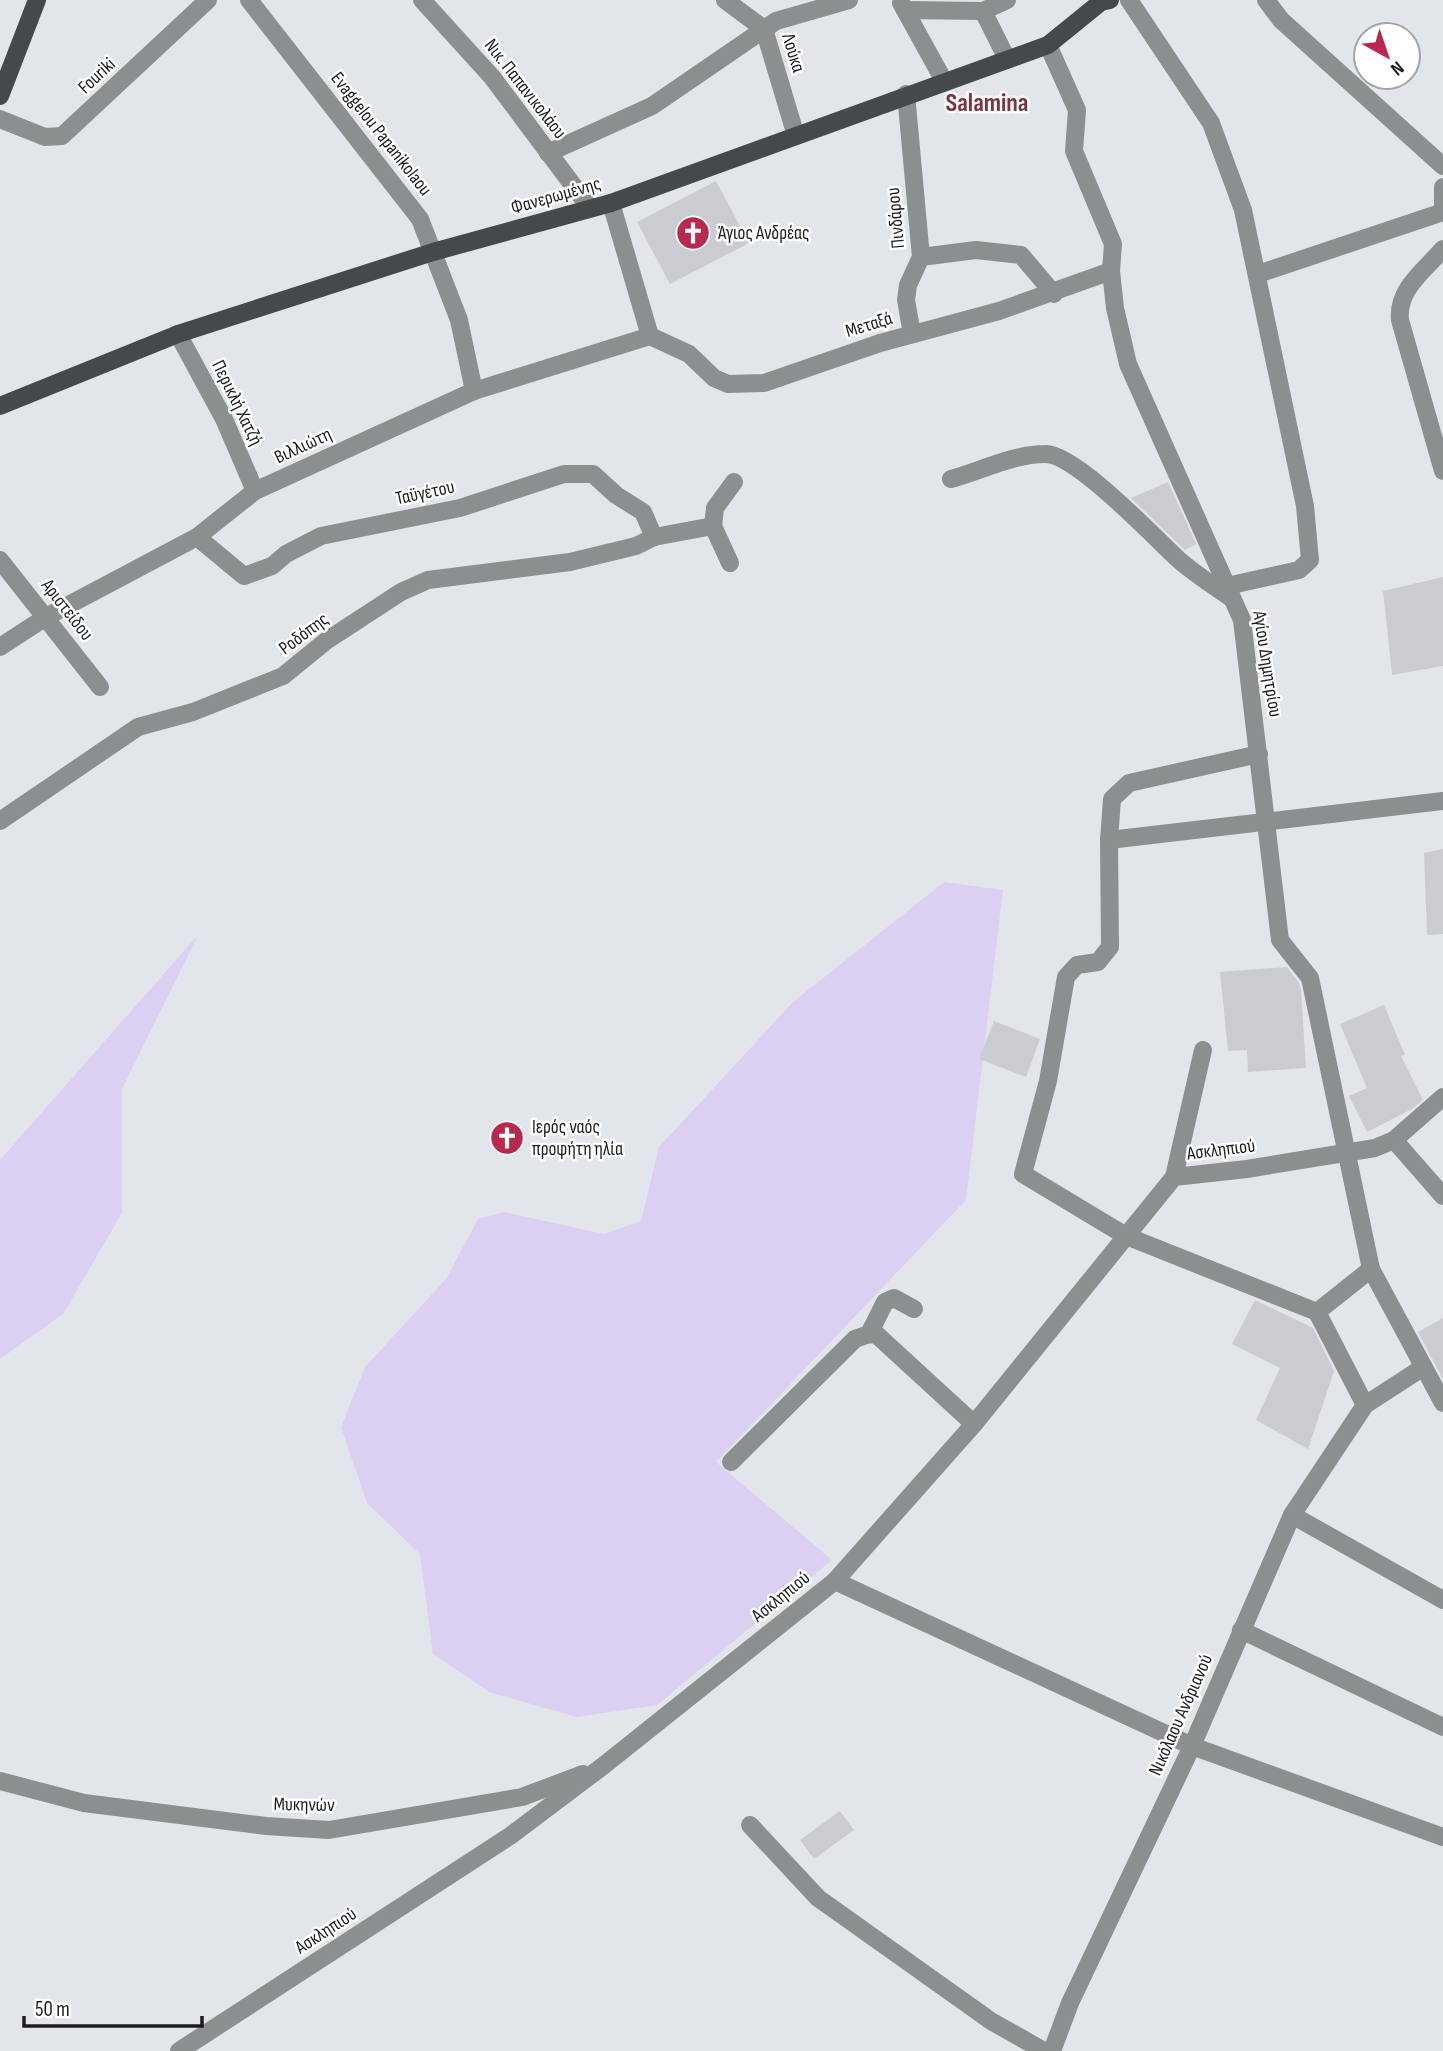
<svg xmlns="http://www.w3.org/2000/svg" width="1443" height="2051" font-family="'Sofia Sans Condensed',sans-serif">
  <rect width="100%" height="100%" fill="#e2e6eb"/>
  <!-- green -->
  <g fill="#dbd0f2">
    <path d="M 944,882 L 1003,890 L 966,1200 L 716,1462 L 832,1560 L 657,1705 L 577,1717 L 489,1692 L 433,1654 L 420,1554 L 367,1503 L 341,1427 L 365,1367 L 446,1279 L 478,1219 L 505,1212 L 604,1234 L 641,1221 L 659,1147 L 793,1002 Z"/>
    <path d="M 198,935 L 122,1089 L 122,1213 L 63,1314 L 0,1359 L 0,1160 Z"/>
  </g>
  <!-- building -->
  <g fill="#cbccd2">
    <path d="M 716,181 L 749,243 L 670,284 L 637,222 Z"/>
    <path d="M 1168,482 L 1196,544 L 1185,550 L 1131,498 Z"/>
    <path d="M 1443,577 L 1443,666 L 1392,675 L 1383,591 Z"/>
    <path d="M 1443,849 L 1443,934 L 1427,935 L 1424,853 Z"/>
    <path d="M 1287,967 L 1299,983 L 1301,990 L 1306,1068 L 1248,1072 L 1247,1050 L 1228,1051 L 1220,972 Z"/>
    <path d="M 1384,1005 L 1405,1055 L 1401,1056 L 1423,1100 L 1412,1109 L 1367,1132 L 1349,1096 L 1367,1088 L 1340,1024 Z"/>
    <path d="M 994,1021 L 1040,1039 L 1026,1077 L 979,1059 Z"/>
    <path d="M 1255,1300 L 1313,1328 L 1334,1371 L 1308,1449 L 1256,1420 L 1280,1368 L 1232,1344 Z"/>
    <path d="M 1443,1318 L 1443,1379 L 1418,1332 Z"/>
    <path d="M 840,1811 L 854,1830 L 814,1859 L 800,1840 Z"/>
  </g>
  <g fill="none" stroke-linecap="round" stroke-linejoin="round">
    <!-- minor -->
    <g stroke="#8c8f90" stroke-width="18">
      <path d="M 249,0 L 420,219 L 459,320 L 474,391"/>
      <path d="M 422,0 L 492,77 L 590,208"/>
      <path d="M 725,0 L 764,29 L 796,136"/>
      <path d="M 1129,0 L 1211,123 L 1243,210 L 1305,506 L 1310,560 L 1299,570 L 1227,586"/>
      <path d="M 1266,0 L 1281,20 L 1443,166"/>
      <path d="M 901,3 L 944,81"/>
      <path d="M 905,10 L 983,11 L 1007,0"/>
      <path d="M 983,11 L 1007,59"/>
      <path d="M 1048,45 L 1077,110 L 1074,151 L 1113,244 L 1111,271 L 1115,308 L 1128,364 L 1242,620 L 1280,940 L 1310,978 L 1371,1269 L 1443,1403"/>
      <path d="M 906,94 L 921,257 L 908,285 L 906,300 L 912,334"/>
      <path d="M 0,119 L 45,137 L 62,136 L 208,0"/>
      <path d="M 548,153 L 652,106 L 776,21 L 849,0"/>
      <path d="M 1443,187 L 1443,212"/>
      <path d="M 611,203 L 650,336"/>
      <path d="M 1443,249 C 1424,271 1397,289 1400,320 L 1443,471"/>
      <path d="M 921,257 L 976,250 L 1021,255 L 1054,294"/>
      <path d="M 1258,274 L 1443,212"/>
      <path d="M 178,334 L 224,419 L 255,491"/>
      <path d="M 650,336 L 689,354 L 714,378 L 728,384 L 764,383 L 880,343 L 999,311 L 1111,271"/>
      <path d="M 951,479 C 980,471 1014,454 1045,454 C 1075,453 1154,537 1179,560 C 1195,574 1214,586 1231,598"/>
      <path d="M 713,526 L 730,563"/>
      <path d="M 197,537 L 244,576 L 272,566 L 286,554 L 321,536 L 460,508 L 564,474 L 593,474 L 616,495 L 643,512 L 654,537"/>
      <path d="M 0,560 L 100,687"/>
      <path d="M 0,647 L 46,617 L 197,537 L 255,491 L 474,391 L 650,336"/>
      <path d="M 1259,754 L 1129,783 L 1112,799 L 1109,840 L 1110,947 L 1098,962 L 1077,965 L 1066,977 L 1048,1081 L 1023,1174 L 1126,1236 L 1317,1312"/>
      <path d="M 0,821 L 138,727 L 193,712 L 283,676 L 326,641 L 401,592 L 428,580 L 570,562 L 636,546 L 654,537 L 713,526 L 715,508 L 734,482"/>
      <path d="M 1109,840 L 1443,801"/>
      <path d="M 1394,1140 L 1443,1196"/>
      <path d="M 1174,1177 L 1203,1050"/>
      <path d="M 869,1334 L 885,1302 L 894,1298 L 914,1309"/>
      <path d="M 1365,1405 L 1317,1312 L 1371,1269"/>
      <path d="M 731,1462 L 855,1339 L 869,1334 L 877,1335 L 974,1424"/>
      <path d="M 1292,1515 L 1443,1600"/>
      <path d="M 835,1581 L 1192,1746 L 1443,1837"/>
      <path d="M 1241,1630 L 1443,1727"/>
      <path d="M 0,1781 L 84,1803 L 266,1826 L 329,1830 L 522,1797 L 583,1774"/>
      <path d="M 750,1825 L 818,1898 L 991,2021 L 1044,2051"/>
      <path d="M 179,2051 L 510,1836 L 603,1766 L 835,1581 L 974,1424 L 1174,1177 L 1247,1169 L 1375,1148 L 1394,1140 L 1443,1097"/>
      <path d="M 1052,2051 L 1070,2003 L 1192,1746 L 1292,1515 L 1365,1405 L 1422,1368"/>
    </g>
    <!-- major -->
    <g stroke="#44494b" stroke-width="18">
      <path d="M 0,96 L 37,0"/>
      <path d="M 0,406 L 178,334 L 433,252 L 611,203 L 1048,45 L 1101,2 L 1110,0"/>
    </g>
  </g>
  <!-- icons -->
  <defs>
    <g id="church-disc" transform="scale(1.75)"><circle r="9.5" fill="#b9284e" stroke="#fff"/><path d="M-1.2-6h2.4v3.5h3.3v2.4h-3.3V6h-2.4V-.1h-3.3v-2.4h3.3Z" fill="#fff"/></g>
  </defs>
  <g fill-rule="evenodd">
    <use href="#church-disc" x="693" y="233"/>
    <use href="#church-disc" x="507" y="1138"/>
  </g>
  <g text-anchor="middle" dominant-baseline="central" stroke-width="5" stroke-linejoin="round" paint-order="stroke">
    <!-- street labels -->
    <g font-size="19" fill="#1b1c1e" stroke="#fff">
      <text transform="translate(793 53) rotate(73)">Λούκα</text>
      <text transform="translate(97 76) rotate(-43)">Fouriki</text>
      <text transform="translate(525 89) rotate(52)">Νικ. Παπανικολάου</text>
      <text transform="translate(381 134) rotate(52)">Evaggelou Papanikolaou</text>
      <text transform="translate(556 196) rotate(-16)">Φανερωμένης</text>
      <text transform="translate(896 218) rotate(-95)">Πινδάρου</text>
      <text transform="translate(869 325) rotate(-17)">Μεταξά</text>
      <text transform="translate(237 403) rotate(64)">Περικλή Χατζή</text>
      <text transform="translate(303 446) rotate(-25)">Βιλλιώτη</text>
      <text transform="translate(425 493) rotate(-12)">Ταϋγέτου</text>
      <text transform="translate(67 610) rotate(52)">Αριστείδου</text>
      <text transform="translate(304 634) rotate(-37)">Ροδόπης</text>
      <text transform="translate(1267 664) rotate(81)">Αγίου Δημητρίου</text>
      <text transform="translate(1221 1150) rotate(-7)">Ασκληπιού</text>
      <text transform="translate(781 1597) rotate(-39)">Ασκληπιού</text>
      <text transform="translate(1181 1715) rotate(-66)">Νικόλαου Ανδριανού</text>
      <text transform="translate(304 1805) rotate(1)">Μυκηνών</text>
      <text transform="translate(326 1931) rotate(-33)">Ασκληπιού</text>
    </g>
    <!-- poi labels -->
    <g font-size="19" fill="#1b1c1e" stroke="#fff" text-anchor="start">
      <text x="718" y="233">Άγιος Ανδρέας</text>
      <text x="532" y="1127">Ιερός ναός<tspan x="532" dy="22">προφήτη ηλία</tspan></text>
    </g>
    <!-- district labels -->
    <g font-size="26" font-weight="bold" fill="#7c3541" stroke="#fff">
      <text x="987" y="103">Salamina</text>
    </g>
  </g>
  <!-- north arrow -->
  <g transform="translate(1387 56) rotate(140)"><circle r="33" fill="#ffffff" stroke="#a4a4a5" stroke-width="2"/>
  <path d="M0-5L12 26L0 18L-12 26Z" fill="#b9284e"/>
  <text y="-10" font-size="19" font-weight="bold" text-anchor="middle" fill="#1b1c1e">N</text>
  </g>
  <!-- scale -->
  <path d="M24 2016v10h178v-10" fill="none" stroke="#1b1c1e" stroke-width="3.5"/>
  <text x="35" y="2016" font-size="21" fill="#1b1c1e" stroke="#ffffff" stroke-width="5" paint-order="stroke">50 m</text>
</svg>
